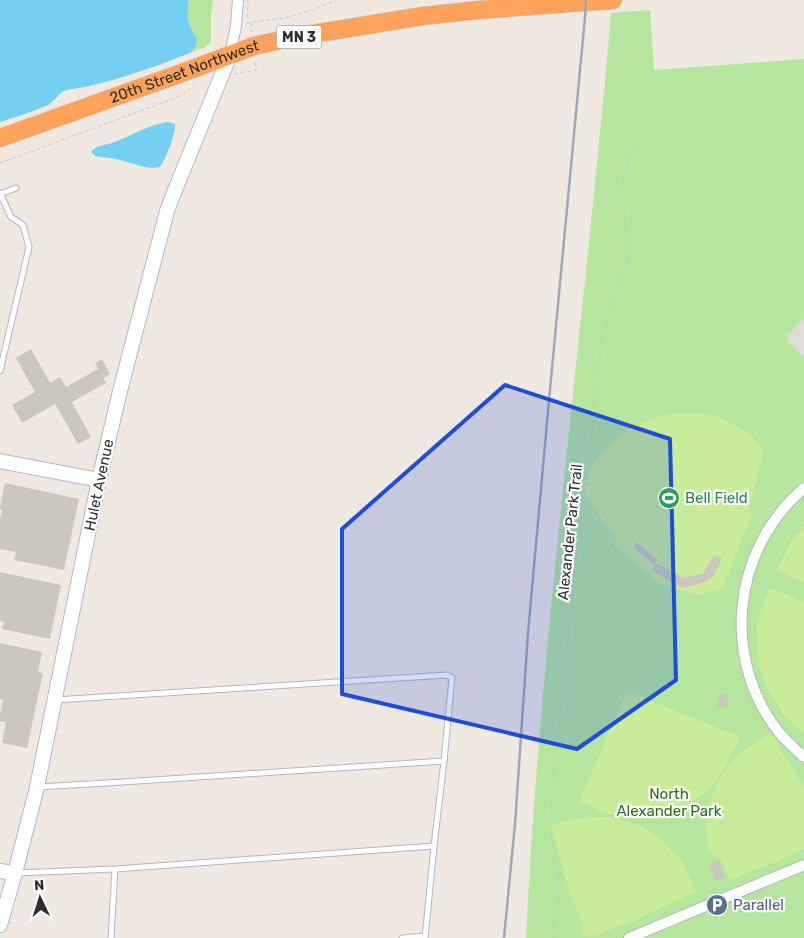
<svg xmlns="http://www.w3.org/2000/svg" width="804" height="938" font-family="Rubik,sans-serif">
  <rect width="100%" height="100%" fill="#efe9e1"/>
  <!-- green -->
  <g fill="#b6e59e">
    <path d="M 188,0 L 213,0 L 211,15 L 211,40 L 209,44 L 205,47 L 190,53 C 204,41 191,33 188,20 C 187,14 189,7 188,0 Z"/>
    <path d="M 650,10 L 654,70 L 804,59 L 804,938 L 526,938 C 541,628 585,321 611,13 Z"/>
  </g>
  <!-- pitch -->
  <g fill="#c9ec9a">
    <path d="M 676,413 L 702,414 L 715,416 L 727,421 L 750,434 L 763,451 L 749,511 L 753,512 L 722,589 L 698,595 L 659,583 L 614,545 L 617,541 L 582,490 C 597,445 630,421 676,413 Z"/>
    <path d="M 804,526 L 804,582 L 777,570 L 790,544 Z"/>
    <path d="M 770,588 L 804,602 L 804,733 C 770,708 750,663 758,621 C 761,609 765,598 770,588 Z"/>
    <path d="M 632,693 L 740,737 C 731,754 724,773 711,787 C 687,813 649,823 615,815 C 602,813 590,807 579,801 L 625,696 Z"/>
    <path d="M 770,732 L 804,787 L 804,849 L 788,857 L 730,880 L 720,858 L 709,853 C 708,844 706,835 706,826 C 707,802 718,774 736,758 C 747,748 759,740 770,732 Z"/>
    <path d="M 591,817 C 622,817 645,823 668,846 C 672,850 677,855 681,860 C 687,870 691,881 696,892 L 633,921 L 591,937 L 581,933 L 583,925 L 571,897 L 551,825 L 565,821 Z"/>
  </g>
  <!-- plaza -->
  <path fill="#dfdcd8" d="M 804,318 L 804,358 L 788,342 L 787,336 Z"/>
  <!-- water -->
  <g fill="#75cff0">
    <path d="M 0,0 L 188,0 C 189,6 187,15 188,20 C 191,34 205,40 190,53 L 159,65 L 117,79 L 85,87 L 66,90 L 62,92 L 53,101 L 48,105 L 28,113 L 0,122 Z"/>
    <path d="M 168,122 L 175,124 C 176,133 166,159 160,167 L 153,168 L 145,167 L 116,159 L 95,156 L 91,152 C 95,146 104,145 112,143 C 131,136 148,125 168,122 Z"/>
  </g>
  <!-- building -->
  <g fill="#cbc7bf">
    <path d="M 31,349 L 50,383 L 60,377 L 66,387 L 98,369 L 95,363 L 102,359 L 110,374 L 103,378 L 106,383 L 72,402 L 91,437 L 78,444 L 55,404 L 22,423 L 12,405 L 35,392 L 16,358 Z"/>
    <path d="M 5,483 L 79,499 L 64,570 L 14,560 L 16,552 L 0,549 L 0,519 L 2,510 L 0,509 L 0,507 Z"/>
    <path d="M 637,542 L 658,560 L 654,565 L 633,547 Z"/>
    <path d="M 714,555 L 722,559 L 713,577 L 705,582 L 683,588 L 656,573 L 652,570 L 657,564 L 684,578 L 704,573 Z"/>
    <path d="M 0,572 L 61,585 L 50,639 L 2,629 L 4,622 L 0,621 Z"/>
    <path d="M 0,643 L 42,652 L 38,672 L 43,673 L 27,748 L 2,743 L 6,722 L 0,721 L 0,715 L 3,700 L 0,699 Z"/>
    <path d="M 720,694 L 728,695 L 726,708 L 717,707 Z"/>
    <path d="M 719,861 L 725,877 L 716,881 L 709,865 Z"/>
  </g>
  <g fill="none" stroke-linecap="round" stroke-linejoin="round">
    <!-- lane casing -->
    <g stroke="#b4b7c1" stroke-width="7">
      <g id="lane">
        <path d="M 0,193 L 11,217 L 23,225 L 29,247 L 0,371"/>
        <path d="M 0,194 L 16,188"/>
        <path d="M 38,787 L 107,783 L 444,761 L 452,678 L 447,675 L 55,700"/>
        <path d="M 434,846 L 444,761"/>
        <path d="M 16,873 L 115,869 L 434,846 L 425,938"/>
        <path d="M 111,938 L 115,869"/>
        <path d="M 402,938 L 425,936"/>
      </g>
    </g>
    <!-- street casing -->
    <g stroke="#b4b7c1" stroke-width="12">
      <g id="street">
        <path d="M 230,55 L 236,26 L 238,0"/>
        <path d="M 804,488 C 731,550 720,662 782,736 C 789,743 796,750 804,757"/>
        <path d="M 629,938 L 804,865"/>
      </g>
    </g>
    <!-- secondary casing -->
    <g stroke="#b4b7c1" stroke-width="16">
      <g id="secondary">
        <path d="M 0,461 L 99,480"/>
        <path d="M 0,871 L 15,873"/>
        <path d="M 0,925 L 15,873 L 37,787 L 99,480 L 120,391 L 167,211 L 175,190 L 230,55"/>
      </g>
    </g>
    <!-- highway casing -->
    <g stroke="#c9c9c9" stroke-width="19">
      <g id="highway">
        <path id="s1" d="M 0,138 L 179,74 L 254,46 L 294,37 L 423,16 L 479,10 L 613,0"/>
      </g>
    </g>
    <!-- path -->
    <g stroke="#c9c9c9" stroke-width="1" stroke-dasharray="4 2.5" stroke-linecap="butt">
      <path d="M 247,17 L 248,0"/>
      <path d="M 247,23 L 284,18 L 313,10 L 337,0"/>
      <path d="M 251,23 L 252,32"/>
      <path d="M 234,74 L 256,70 L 255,61"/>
      <path d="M 0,163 L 183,95 L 197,82"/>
      <path d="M 553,938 L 558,892 L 558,876 L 551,836 L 551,808 L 577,550 L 591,442 L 599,364 L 603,333 L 612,299 L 627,262 L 629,251 L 628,239 L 622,196 L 622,184 L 625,170 L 629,158 L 634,148 L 647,141"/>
    </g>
    <!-- lane -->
    <use href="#lane" stroke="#fff" stroke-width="5"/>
    <!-- street -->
    <use href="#street" stroke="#fff" stroke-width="10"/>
    <!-- secondary -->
    <use href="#secondary" stroke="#fff" stroke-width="14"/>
    <!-- highway -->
    <use href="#highway" stroke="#ffa35c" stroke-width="18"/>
    <!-- rail -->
    <path stroke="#a3a6b8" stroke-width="2.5" d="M 504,938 L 515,824 L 528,633 L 548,411 L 585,17 L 586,0"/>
  </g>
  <!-- marked area -->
  <path fill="#1d4ed8" fill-opacity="0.2" stroke="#1d4ed8" stroke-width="4" stroke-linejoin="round" d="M 505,385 L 670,439 L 676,680 L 577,749 L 342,694 L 342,529 Z"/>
  <!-- icons -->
  <defs>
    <g id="stadium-disc" transform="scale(1.125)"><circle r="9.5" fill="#2e9e5b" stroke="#fff"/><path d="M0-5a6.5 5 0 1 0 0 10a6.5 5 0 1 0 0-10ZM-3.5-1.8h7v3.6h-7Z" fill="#fff"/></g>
    <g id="parking-disc" transform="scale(1.125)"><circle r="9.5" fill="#5c6f8a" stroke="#fff"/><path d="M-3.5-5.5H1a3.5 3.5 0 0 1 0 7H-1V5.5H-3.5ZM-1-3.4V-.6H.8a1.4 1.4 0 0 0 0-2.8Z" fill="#fff"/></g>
  </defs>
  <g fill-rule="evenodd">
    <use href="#stadium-disc" x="669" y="498"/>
    <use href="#parking-disc" x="717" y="905"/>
  </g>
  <g text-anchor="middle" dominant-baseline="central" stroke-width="4.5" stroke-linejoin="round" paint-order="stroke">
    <!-- shield labels -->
    <rect fill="#fff" stroke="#6d6d6d" stroke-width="1" x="276.5" y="25.5" width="45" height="23" rx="4"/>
    <g font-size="14" font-weight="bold" fill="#2e2e2e">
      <text x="299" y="37">MN 3</text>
    </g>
    <!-- street labels -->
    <g font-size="15" fill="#2e2e2e" stroke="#fff">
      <text stroke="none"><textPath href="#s1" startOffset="196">20th Street Northwest</textPath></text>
      <text transform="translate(99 485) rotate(-78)">Hulet Avenue</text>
      <text transform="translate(570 532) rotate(-84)">Alexander Park Trail</text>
    </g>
    <!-- leisure labels -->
    <g font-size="15" fill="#27864d" stroke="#fff" text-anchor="start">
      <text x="685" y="498">Bell Field</text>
    </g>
    <!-- park labels -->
    <g font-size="15" fill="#2c6e1b" stroke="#fff">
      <text x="669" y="794">North<tspan x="669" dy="17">Alexander Park</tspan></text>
    </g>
    <!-- service labels -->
    <g font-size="15" fill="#4e5e75" stroke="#fff" text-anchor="start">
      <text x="733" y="905">Parallel</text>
    </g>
  </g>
  <!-- north arrow -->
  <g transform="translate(40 898) rotate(356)" stroke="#ffffff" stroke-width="4" paint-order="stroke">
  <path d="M0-4L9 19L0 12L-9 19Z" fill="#2e2e2e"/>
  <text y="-8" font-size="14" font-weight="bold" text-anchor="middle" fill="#2e2e2e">N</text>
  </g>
</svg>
